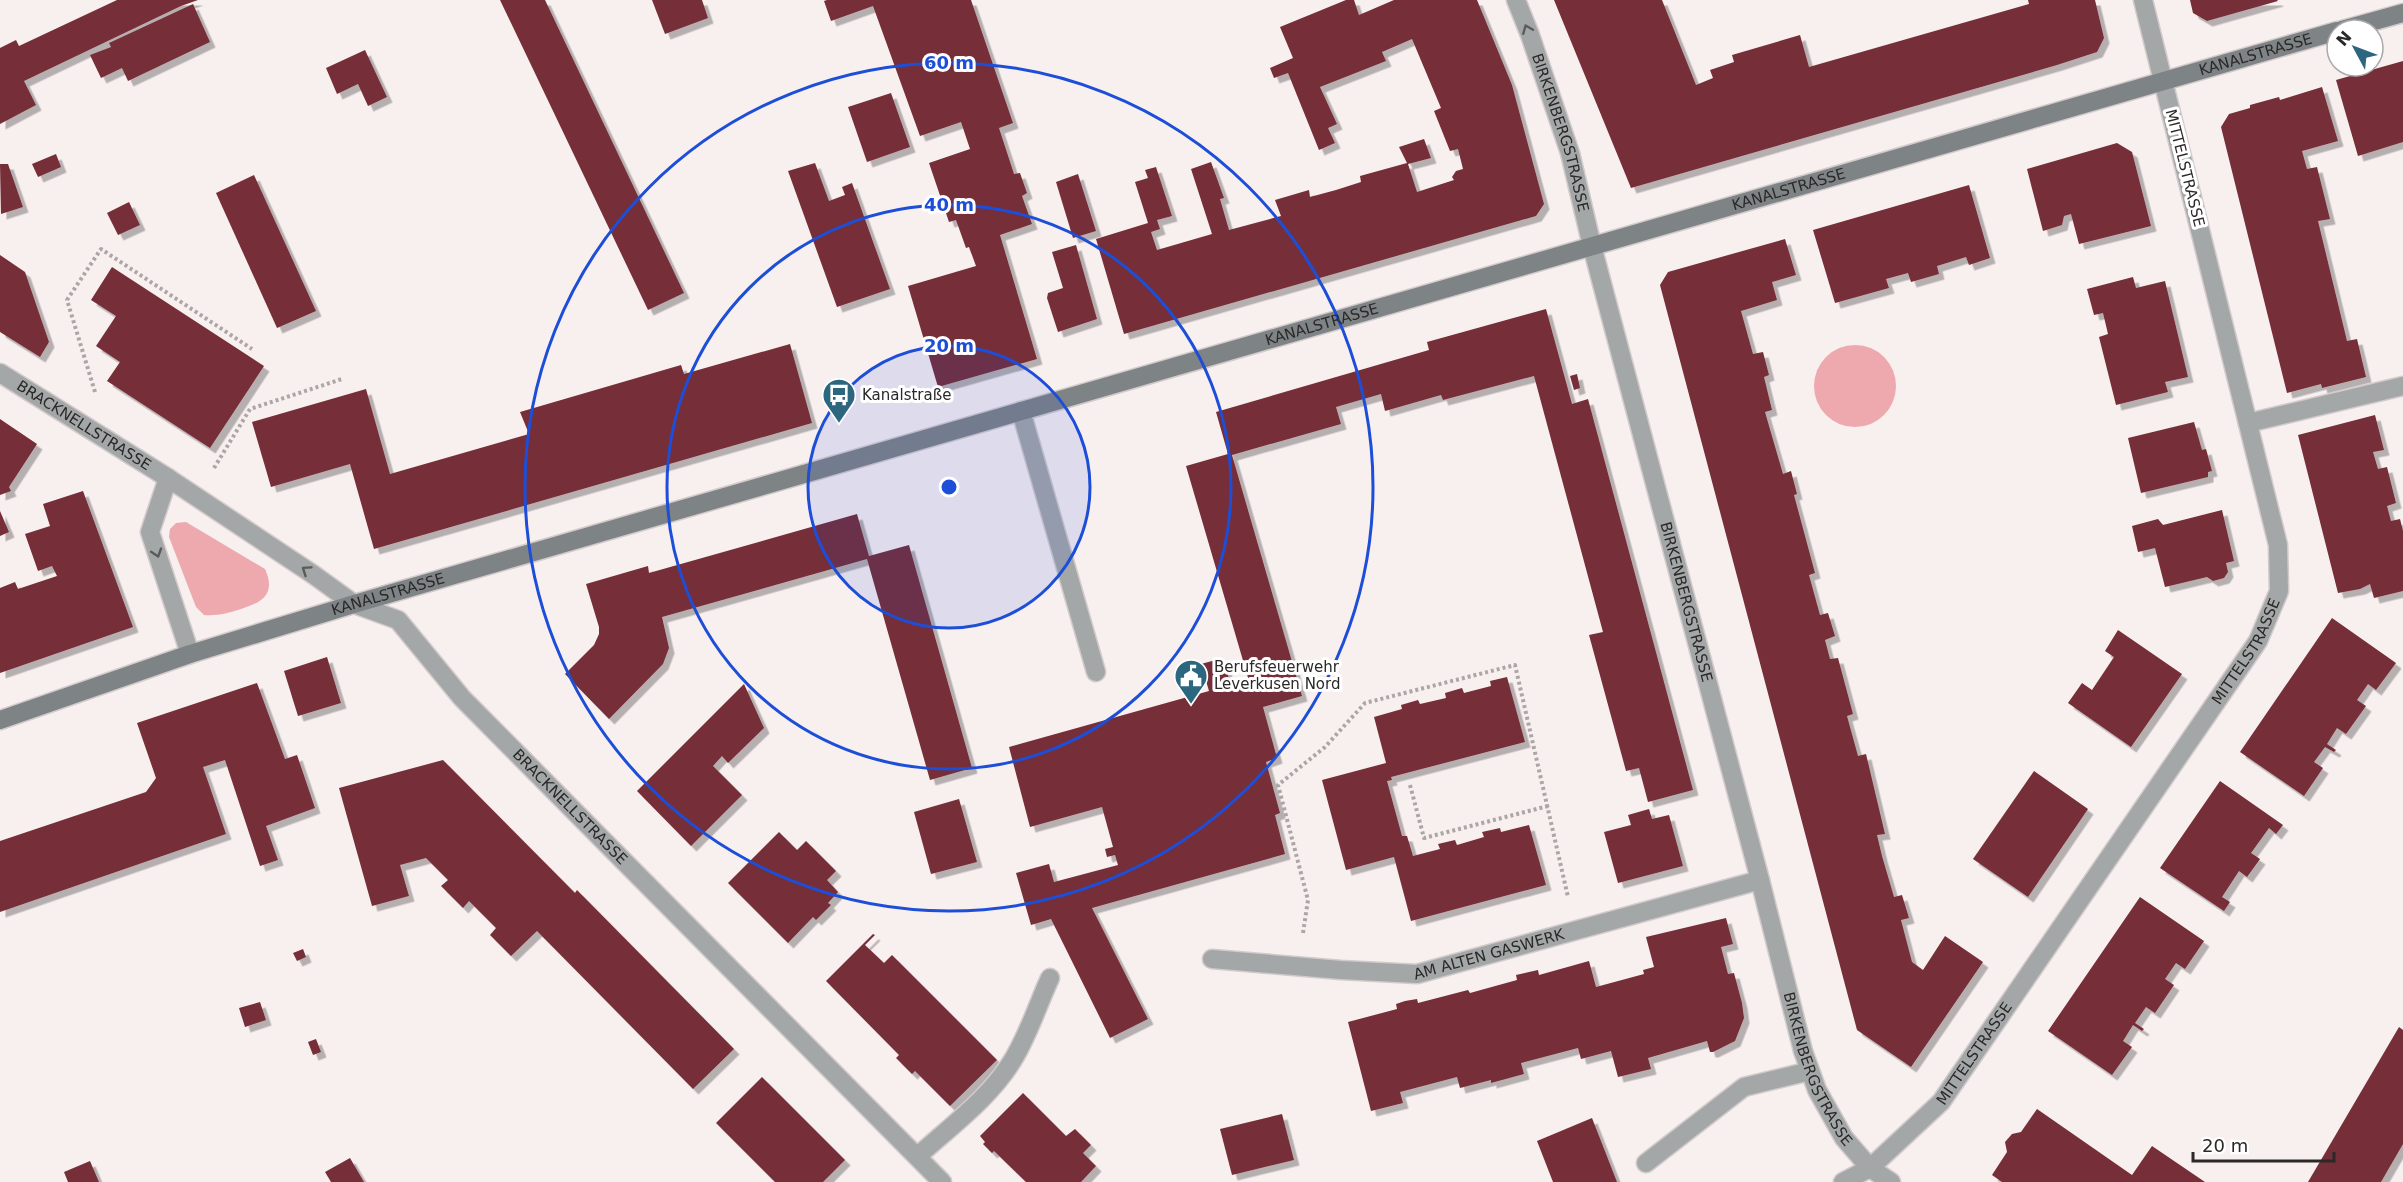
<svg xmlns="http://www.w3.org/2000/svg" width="2403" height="1182" font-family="'DejaVu Sans',sans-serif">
  <defs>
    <filter id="shadow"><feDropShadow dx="5.5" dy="5.5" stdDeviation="0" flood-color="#0004"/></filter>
  </defs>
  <rect width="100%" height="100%" fill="#f8efef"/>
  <!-- green -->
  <g fill="#eda9ad">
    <circle cx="1855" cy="386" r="41"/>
    <path d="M 186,522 L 265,569 C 276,594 263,602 241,609 C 228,613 218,616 204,615 L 196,607 L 169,537 L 170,529 L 176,523 Z"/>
  </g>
  <!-- building -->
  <g fill="#762e37" filter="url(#shadow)">
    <path d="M 117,0 L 198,0 L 181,6 L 24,81 L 36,105 L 0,124 L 0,48 L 16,40 L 19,46 Z"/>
    <path d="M 500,0 L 545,0 L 684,293 L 648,310 Z"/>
    <path d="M 652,0 L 702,0 L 708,18 L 665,34 Z"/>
    <path d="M 827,0 L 971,0 L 1013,123 L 999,128 L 1014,174 L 1020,173 L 1027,193 L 1022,196 L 1032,224 L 1000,235 L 1037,359 L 938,387 L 908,286 L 976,266 L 969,247 L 966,248 L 956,220 L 949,222 L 929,163 L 970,149 L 961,122 L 920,136 L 873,6 L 831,21 L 824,1 Z"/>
    <path d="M 1346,0 L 1354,0 L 1359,15 L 1394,0 L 1477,0 L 1512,85 L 1544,204 L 1536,216 L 1124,334 L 1096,239 L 1148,223 L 1135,182 L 1148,178 L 1145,170 L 1156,167 L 1172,216 L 1157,220 L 1160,229 L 1151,232 L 1157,250 L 1212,234 L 1191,169 L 1211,162 L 1224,198 L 1220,199 L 1229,230 L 1281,216 L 1275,200 L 1309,190 L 1310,197 L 1336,190 L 1361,182 L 1360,176 L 1407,163 L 1399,147 L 1424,139 L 1431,158 L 1408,164 L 1417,192 L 1454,180 L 1452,177 L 1456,171 L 1463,169 L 1458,149 L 1450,151 L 1434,111 L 1441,108 L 1412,39 L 1382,52 L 1386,61 L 1320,87 L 1337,124 L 1328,128 L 1335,143 L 1319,150 L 1288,73 L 1274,78 L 1270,68 L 1293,58 L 1280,27 Z"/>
    <path d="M 1554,0 L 1662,0 L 1696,85 L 1713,78 L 1710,70 L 1734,62 L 1732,55 L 1800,35 L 1809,67 L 2029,4 L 2028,0 L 2095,0 L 2104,38 L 2097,52 L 2057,65 L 1631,188 Z"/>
    <path d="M 2190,0 L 2277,0 L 2278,1 L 2207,21 L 2193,13 Z"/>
    <path d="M 193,4 L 210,42 L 128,81 L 122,68 L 101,78 L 90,55 L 111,47 L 109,43 Z"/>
    <path d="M 365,50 L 387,97 L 368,106 L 358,84 L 337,94 L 326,68 Z"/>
    <path d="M 2403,61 L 2403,142 L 2358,156 L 2336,80 Z"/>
    <path d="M 2322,87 L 2338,141 L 2302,151 L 2307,169 L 2317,167 L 2330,219 L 2318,221 L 2347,341 L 2357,339 L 2366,377 L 2322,388 L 2321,384 L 2287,393 L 2221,127 L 2229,114 L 2250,108 L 2250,105 L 2279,97 L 2280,100 Z"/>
    <path d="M 891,93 L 910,147 L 867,162 L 848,107 Z"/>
    <path d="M 2117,143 L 2132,152 L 2151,226 L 2079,244 L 2071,214 L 2064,216 L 2062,225 L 2043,231 L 2027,169 Z"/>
    <path d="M 56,154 L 61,167 L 38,177 L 32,164 Z"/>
    <path d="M 815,163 L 829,201 L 845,195 L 842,187 L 852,183 L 890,289 L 837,307 L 788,171 Z"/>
    <path d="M 0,164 L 8,164 L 23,207 L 1,214 Z"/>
    <path d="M 1078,174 L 1096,231 L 1073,238 L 1056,182 Z"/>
    <path d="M 254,175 L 316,311 L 277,328 L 216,193 Z"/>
    <path d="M 1969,185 L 1990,258 L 1969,265 L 1966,257 L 1937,266 L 1939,274 L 1911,282 L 1908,273 L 1886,279 L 1889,288 L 1835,303 L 1813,230 Z"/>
    <path d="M 129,202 L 140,225 L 118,235 L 107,213 Z"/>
    <path d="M 1785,239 L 1796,275 L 1772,282 L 1777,300 L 1741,311 L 1753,354 L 1763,352 L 1769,375 L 1764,377 L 1772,410 L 1765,412 L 1783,474 L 1791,471 L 1797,494 L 1794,495 L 1815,573 L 1809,575 L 1820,615 L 1828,613 L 1835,636 L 1825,640 L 1830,659 L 1838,658 L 1853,714 L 1847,716 L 1858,756 L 1866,754 L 1885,834 L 1877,835 L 1882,856 L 1894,897 L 1902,895 L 1909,918 L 1901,920 L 1912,962 L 1923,970 L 1945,936 L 1983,962 L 1911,1067 L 1857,1030 L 1660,285 L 1668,272 Z"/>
    <path d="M 1076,245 L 1097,319 L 1058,332 L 1047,298 L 1048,293 L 1063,288 L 1052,252 Z"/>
    <path d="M 0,255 L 25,272 L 49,342 L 40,357 L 0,332 Z"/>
    <path d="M 112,267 L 264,366 L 210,448 L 107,381 L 120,362 L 96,346 L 116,316 L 91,300 Z"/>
    <path d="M 2133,277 L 2136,288 L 2165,281 L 2188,377 L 2165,382 L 2168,392 L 2116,405 L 2099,337 L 2108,334 L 2103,313 L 2094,315 L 2087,289 Z"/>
    <path d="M 1546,309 L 1572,404 L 1588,399 L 1693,790 L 1648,802 L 1639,768 L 1626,771 L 1589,635 L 1603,632 L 1534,376 L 1443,400 L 1441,395 L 1385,411 L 1381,394 L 1336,407 L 1341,424 L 1232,455 L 1302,696 L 1263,707 L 1277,758 L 1266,762 L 1280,813 L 1275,815 L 1285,854 L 1092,908 L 1148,1019 L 1110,1038 L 1051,919 L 1031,925 L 1016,873 L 1049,864 L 1054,882 L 1118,865 L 1115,855 L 1107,857 L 1105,849 L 1113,847 L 1102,807 L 1030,827 L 1009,747 L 1209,691 L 1201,664 L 1223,658 L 1231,686 L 1249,681 L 1186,466 L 1228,454 L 1216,412 L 1429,350 L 1427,342 Z"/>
    <path d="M 790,344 L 812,423 L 374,549 L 350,464 L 271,487 L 252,422 L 366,389 L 390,474 L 529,434 L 520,412 L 681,365 L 684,374 Z"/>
    <path d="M 1577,374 L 1580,388 L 1574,390 L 1570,376 Z"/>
    <path d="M 2375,415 L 2384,450 L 2373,452 L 2378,469 L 2387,467 L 2396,503 L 2387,506 L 2391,521 L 2400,519 L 2403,531 L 2403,591 L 2374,598 L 2370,584 L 2360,589 L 2338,593 L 2298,435 Z"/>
    <path d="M 0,419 L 37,444 L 9,487 L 11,491 L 0,495 Z"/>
    <path d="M 2194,422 L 2202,450 L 2206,449 L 2212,471 L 2208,472 L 2208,477 L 2141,493 L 2128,438 Z"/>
    <path d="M 83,491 L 133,627 L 0,673 L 0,588 L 15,582 L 18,589 L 57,576 L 52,566 L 38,571 L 25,534 L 50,526 L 43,504 Z"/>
    <path d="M 2222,510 L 2234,561 L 2226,563 L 2228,572 L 2224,578 L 2213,581 L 2207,577 L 2165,587 L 2155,548 L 2138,552 L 2132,526 L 2158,519 L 2163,525 Z"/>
    <path d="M 0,511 L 9,532 L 0,536 Z"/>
    <path d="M 857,514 L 869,556 L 909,545 L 972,768 L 930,780 L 867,559 L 662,617 L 669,648 L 663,664 L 609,719 L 565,674 L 594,645 L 599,634 L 599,627 L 586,584 L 648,566 L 649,573 Z"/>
    <path d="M 2332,618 L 2396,663 L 2376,690 L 2368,684 L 2357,700 L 2366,706 L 2346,734 L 2337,728 L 2327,744 L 2336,750 L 2334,752 L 2325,747 L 2314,762 L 2323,768 L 2304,796 L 2240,752 Z"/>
    <path d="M 2118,630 L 2182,674 L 2131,747 L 2068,703 L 2082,683 L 2092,690 L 2114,657 L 2105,651 Z"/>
    <path d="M 327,657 L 341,703 L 298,716 L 284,671 Z"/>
    <path d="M 1507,677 L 1525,742 L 1391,777 L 1392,780 L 1387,781 L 1402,836 L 1407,836 L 1413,856 L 1440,849 L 1438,844 L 1455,840 L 1457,845 L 1484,837 L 1482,832 L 1500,828 L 1501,832 L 1529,825 L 1546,885 L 1411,921 L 1394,857 L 1346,870 L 1322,780 L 1386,763 L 1374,717 L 1402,709 L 1401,705 L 1418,700 L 1420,704 L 1446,698 L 1445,693 L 1462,688 L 1464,693 L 1491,686 L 1490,681 Z"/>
    <path d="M 257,683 L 285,759 L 297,755 L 315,808 L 266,826 L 278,860 L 260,866 L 225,760 L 203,767 L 226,834 L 0,912 L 0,841 L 146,792 L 156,778 L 137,723 Z"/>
    <path d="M 744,684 L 764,728 L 728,763 L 722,756 L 713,766 L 742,795 L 691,846 L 637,791 Z"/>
    <path d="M 443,760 L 575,893 L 577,890 L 734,1049 L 693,1089 L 537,931 L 511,956 L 490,935 L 496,928 L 469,901 L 463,908 L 441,886 L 448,880 L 426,858 L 400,865 L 409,896 L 372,906 L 339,788 Z"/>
    <path d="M 2034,771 L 2088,809 L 2028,897 L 1973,859 Z"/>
    <path d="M 2220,781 L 2283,825 L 2276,834 L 2269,828 L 2251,853 L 2260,859 L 2247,877 L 2239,871 L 2222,897 L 2230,902 L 2224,911 L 2160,868 Z"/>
    <path d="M 959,799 L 977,862 L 931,874 L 914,812 Z"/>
    <path d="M 1649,809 L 1652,819 L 1669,815 L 1683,866 L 1618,883 L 1604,832 L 1631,825 L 1628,815 Z"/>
    <path d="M 779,832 L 797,850 L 806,841 L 836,871 L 827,880 L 838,892 L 828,903 L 831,905 L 816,920 L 813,917 L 788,943 L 728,883 Z"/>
    <path d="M 2140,897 L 2204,941 L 2185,969 L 2176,963 L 2165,979 L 2174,985 L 2155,1013 L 2146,1007 L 2135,1023 L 2144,1029 L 2142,1031 L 2133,1025 L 2123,1041 L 2132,1047 L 2112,1075 L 2048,1031 Z"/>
    <path d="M 1726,918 L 1733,944 L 1721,947 L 1728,974 L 1734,973 L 1742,1003 L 1744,1018 L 1735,1041 L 1713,1052 L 1710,1052 L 1707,1041 L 1648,1058 L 1651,1069 L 1618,1077 L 1611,1051 L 1581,1059 L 1578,1048 L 1521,1063 L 1524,1074 L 1491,1083 L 1491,1080 L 1460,1088 L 1457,1077 L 1400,1092 L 1403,1103 L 1371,1111 L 1348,1022 L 1397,1009 L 1396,1004 L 1405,1001 L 1417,999 L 1418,1003 L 1468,990 L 1470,993 L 1517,980 L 1516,975 L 1538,970 L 1539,975 L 1589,961 L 1596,987 L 1644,974 L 1643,970 L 1654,967 L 1646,937 Z"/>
    <path d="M 873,934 L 875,935 L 865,945 L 884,963 L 892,955 L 997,1060 L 950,1106 L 915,1071 L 912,1074 L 896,1058 L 899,1055 L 826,981 Z"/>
    <path d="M 303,949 L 306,957 L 297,961 L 293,953 Z"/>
    <path d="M 260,1002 L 266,1020 L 245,1027 L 239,1008 Z"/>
    <path d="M 2399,1027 L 2403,1030 L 2403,1144 L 2381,1182 L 2308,1182 Z"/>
    <path d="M 316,1039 L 321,1052 L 313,1055 L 308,1042 Z"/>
    <path d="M 762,1077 L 845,1160 L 823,1182 L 775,1182 L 716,1123 Z"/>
    <path d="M 1023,1093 L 1066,1136 L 1075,1129 L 1091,1145 L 1083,1153 L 1096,1166 L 1081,1182 L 1026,1182 L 994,1151 L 992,1153 L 983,1144 L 985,1142 L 980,1136 Z"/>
    <path d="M 2037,1109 L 2132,1175 L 2152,1146 L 2205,1182 L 2002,1182 L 1992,1175 L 2007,1152 L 2005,1142 L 2012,1134 L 2021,1132 Z"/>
    <path d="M 1282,1114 L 1294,1160 L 1232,1175 L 1220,1129 Z"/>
    <path d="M 1592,1118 L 1617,1182 L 1553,1182 L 1537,1141 Z"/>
    <path d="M 350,1158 L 364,1182 L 331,1182 L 325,1172 Z"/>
    <path d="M 90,1161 L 99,1182 L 68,1182 L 64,1172 Z"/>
  </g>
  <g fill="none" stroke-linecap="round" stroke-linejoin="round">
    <!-- lane casing -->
    <g stroke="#d3cbcb" stroke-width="21">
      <g id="lane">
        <path d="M 1021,411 L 1096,672"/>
        <path d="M 2248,423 L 2403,386"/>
        <path d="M 918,1156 C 951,1126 991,1097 1014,1058 C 1029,1033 1038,1004 1050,978"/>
        <path d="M 1646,1163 L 1744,1087 L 1810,1071"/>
      </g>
    </g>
    <!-- street casing -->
    <g stroke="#d3cbcb" stroke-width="21">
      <g id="street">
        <path id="s1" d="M 1516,0 L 1530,35 L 1570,153 L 1592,246 L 1760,880 L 1803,1051 L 1817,1090 L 1844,1138 L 1870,1168 L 1891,1182"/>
        <path id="s2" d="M 0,373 L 168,478 L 314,575 L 354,604 L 398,620 L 462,698 L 942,1182"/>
        <path d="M 168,478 L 150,532 L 190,654"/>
        <path id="s3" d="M 1212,959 L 1341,970 L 1417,974 L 1760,880"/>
        <path id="s4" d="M 1843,1182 L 1870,1168 L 1941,1102 L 2258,641 L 2279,591 L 2278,545 L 2143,0"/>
      </g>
    </g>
    <!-- secondary casing -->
    <g stroke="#d3cbcb" stroke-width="21">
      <g id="secondary">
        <path d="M 2342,30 L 2403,13"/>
        <path id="s5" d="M 0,720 L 190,654 L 354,604 L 2337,31"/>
      </g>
    </g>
    <!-- path -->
    <g stroke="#ada6a6" stroke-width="4" stroke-dasharray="3 3" stroke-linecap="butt">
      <path d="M 95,392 L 67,300 L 101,249 L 252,349"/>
      <path d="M 214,468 L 250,409 L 342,379"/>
      <path d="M 1410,785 L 1424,838 L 1548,806"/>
      <path d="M 1303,933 L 1308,900 L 1278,785 L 1325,747 L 1365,703 L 1515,665 L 1568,897"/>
    </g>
    <!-- lane -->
    <use href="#lane" stroke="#a4a7a8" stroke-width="18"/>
    <!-- street -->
    <use href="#street" stroke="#a4a7a8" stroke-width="18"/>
    <!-- secondary -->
    <use href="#secondary" stroke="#7e8385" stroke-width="18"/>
  </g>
  <!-- one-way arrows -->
  <defs><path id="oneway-chevron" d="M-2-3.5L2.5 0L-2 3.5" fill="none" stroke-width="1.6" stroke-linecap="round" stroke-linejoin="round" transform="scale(1.5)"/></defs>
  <g stroke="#5b5b5b">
    <use href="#oneway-chevron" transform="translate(1527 29) rotate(-112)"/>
    <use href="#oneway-chevron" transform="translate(157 553) rotate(72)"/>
    <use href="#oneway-chevron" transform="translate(306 570) rotate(-146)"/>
  </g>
  <!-- distance rings -->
  <circle cx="949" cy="487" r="141" fill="#1d4ed8" fill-opacity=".12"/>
  <g fill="none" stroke="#1d4ed8" stroke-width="3">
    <circle cx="949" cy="487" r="141"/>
    <circle cx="949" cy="487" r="282"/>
    <circle cx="949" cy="487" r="424"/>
  </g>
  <!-- icons -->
  <defs>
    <g id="bus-pin" transform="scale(1.725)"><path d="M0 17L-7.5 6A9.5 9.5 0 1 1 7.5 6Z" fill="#2d667f" stroke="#fff"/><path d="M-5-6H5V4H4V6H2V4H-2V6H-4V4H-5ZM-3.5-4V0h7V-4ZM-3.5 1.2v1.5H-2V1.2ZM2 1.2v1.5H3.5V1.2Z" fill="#fff"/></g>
    <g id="civic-pin" transform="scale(1.725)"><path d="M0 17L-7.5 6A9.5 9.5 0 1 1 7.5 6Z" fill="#2d667f" stroke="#fff"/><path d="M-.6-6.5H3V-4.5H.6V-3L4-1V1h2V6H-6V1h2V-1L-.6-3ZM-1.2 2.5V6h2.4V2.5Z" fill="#fff"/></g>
  </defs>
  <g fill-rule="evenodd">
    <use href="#bus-pin" x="839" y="395"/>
    <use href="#civic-pin" x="1191" y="676"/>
  </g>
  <g text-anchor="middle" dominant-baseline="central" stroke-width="6" stroke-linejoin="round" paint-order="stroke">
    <!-- street labels -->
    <g font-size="15" fill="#2b2828" stroke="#fff">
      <text stroke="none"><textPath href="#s5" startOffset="2352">KANALSTRASSE</textPath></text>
      <text stroke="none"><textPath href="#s1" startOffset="140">BIRKENBERGSTRASSE</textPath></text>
      <text transform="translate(2185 168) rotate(76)">MITTELSTRASSE</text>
      <text stroke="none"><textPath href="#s5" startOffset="1866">KANALSTRASSE</textPath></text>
      <text stroke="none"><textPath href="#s5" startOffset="1380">KANALSTRASSE</textPath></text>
      <text stroke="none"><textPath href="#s2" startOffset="99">BRACKNELLSTRASSE</textPath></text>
      <text stroke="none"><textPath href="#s5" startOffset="408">KANALSTRASSE</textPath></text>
      <text stroke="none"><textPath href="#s1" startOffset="626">BIRKENBERGSTRASSE</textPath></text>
      <text stroke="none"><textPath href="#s4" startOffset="672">MITTELSTRASSE</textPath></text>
      <text stroke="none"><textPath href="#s2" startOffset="724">BRACKNELLSTRASSE</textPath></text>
      <text stroke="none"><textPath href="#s3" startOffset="280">AM ALTEN GASWERK</textPath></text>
      <text stroke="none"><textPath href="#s4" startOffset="186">MITTELSTRASSE</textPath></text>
      <text stroke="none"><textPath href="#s1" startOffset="1112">BIRKENBERGSTRASSE</textPath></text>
    </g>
    <!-- poi labels -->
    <g font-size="15" fill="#2b2828" stroke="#fff" text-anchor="start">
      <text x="862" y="395">Kanalstraße</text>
      <text x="1214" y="667">Berufsfeuerwehr<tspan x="1214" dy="17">Leverkusen Nord</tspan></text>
    </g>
  </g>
  <circle cx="949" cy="487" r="9" fill="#1d4ed8" stroke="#fff" stroke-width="3"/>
  <g font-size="18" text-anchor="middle" font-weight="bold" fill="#1d4ed8" stroke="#fff" stroke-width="6" stroke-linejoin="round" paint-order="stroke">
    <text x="949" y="69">60 m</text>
    <text x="949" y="211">40 m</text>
    <text x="949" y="352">20 m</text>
  </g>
  <!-- north arrow -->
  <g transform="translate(2355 48) rotate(311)"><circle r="28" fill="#ffffff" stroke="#aaa9a9" stroke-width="1.5"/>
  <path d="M0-4.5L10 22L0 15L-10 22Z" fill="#2d667f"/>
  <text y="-9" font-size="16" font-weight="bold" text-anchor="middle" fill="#2b2828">N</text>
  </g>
  <!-- scale -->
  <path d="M2193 1152v9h141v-9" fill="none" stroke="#2b2828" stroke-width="3"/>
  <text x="2202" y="1152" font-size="18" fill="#2b2828" stroke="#ffffff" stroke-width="4.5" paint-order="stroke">20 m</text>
</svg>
